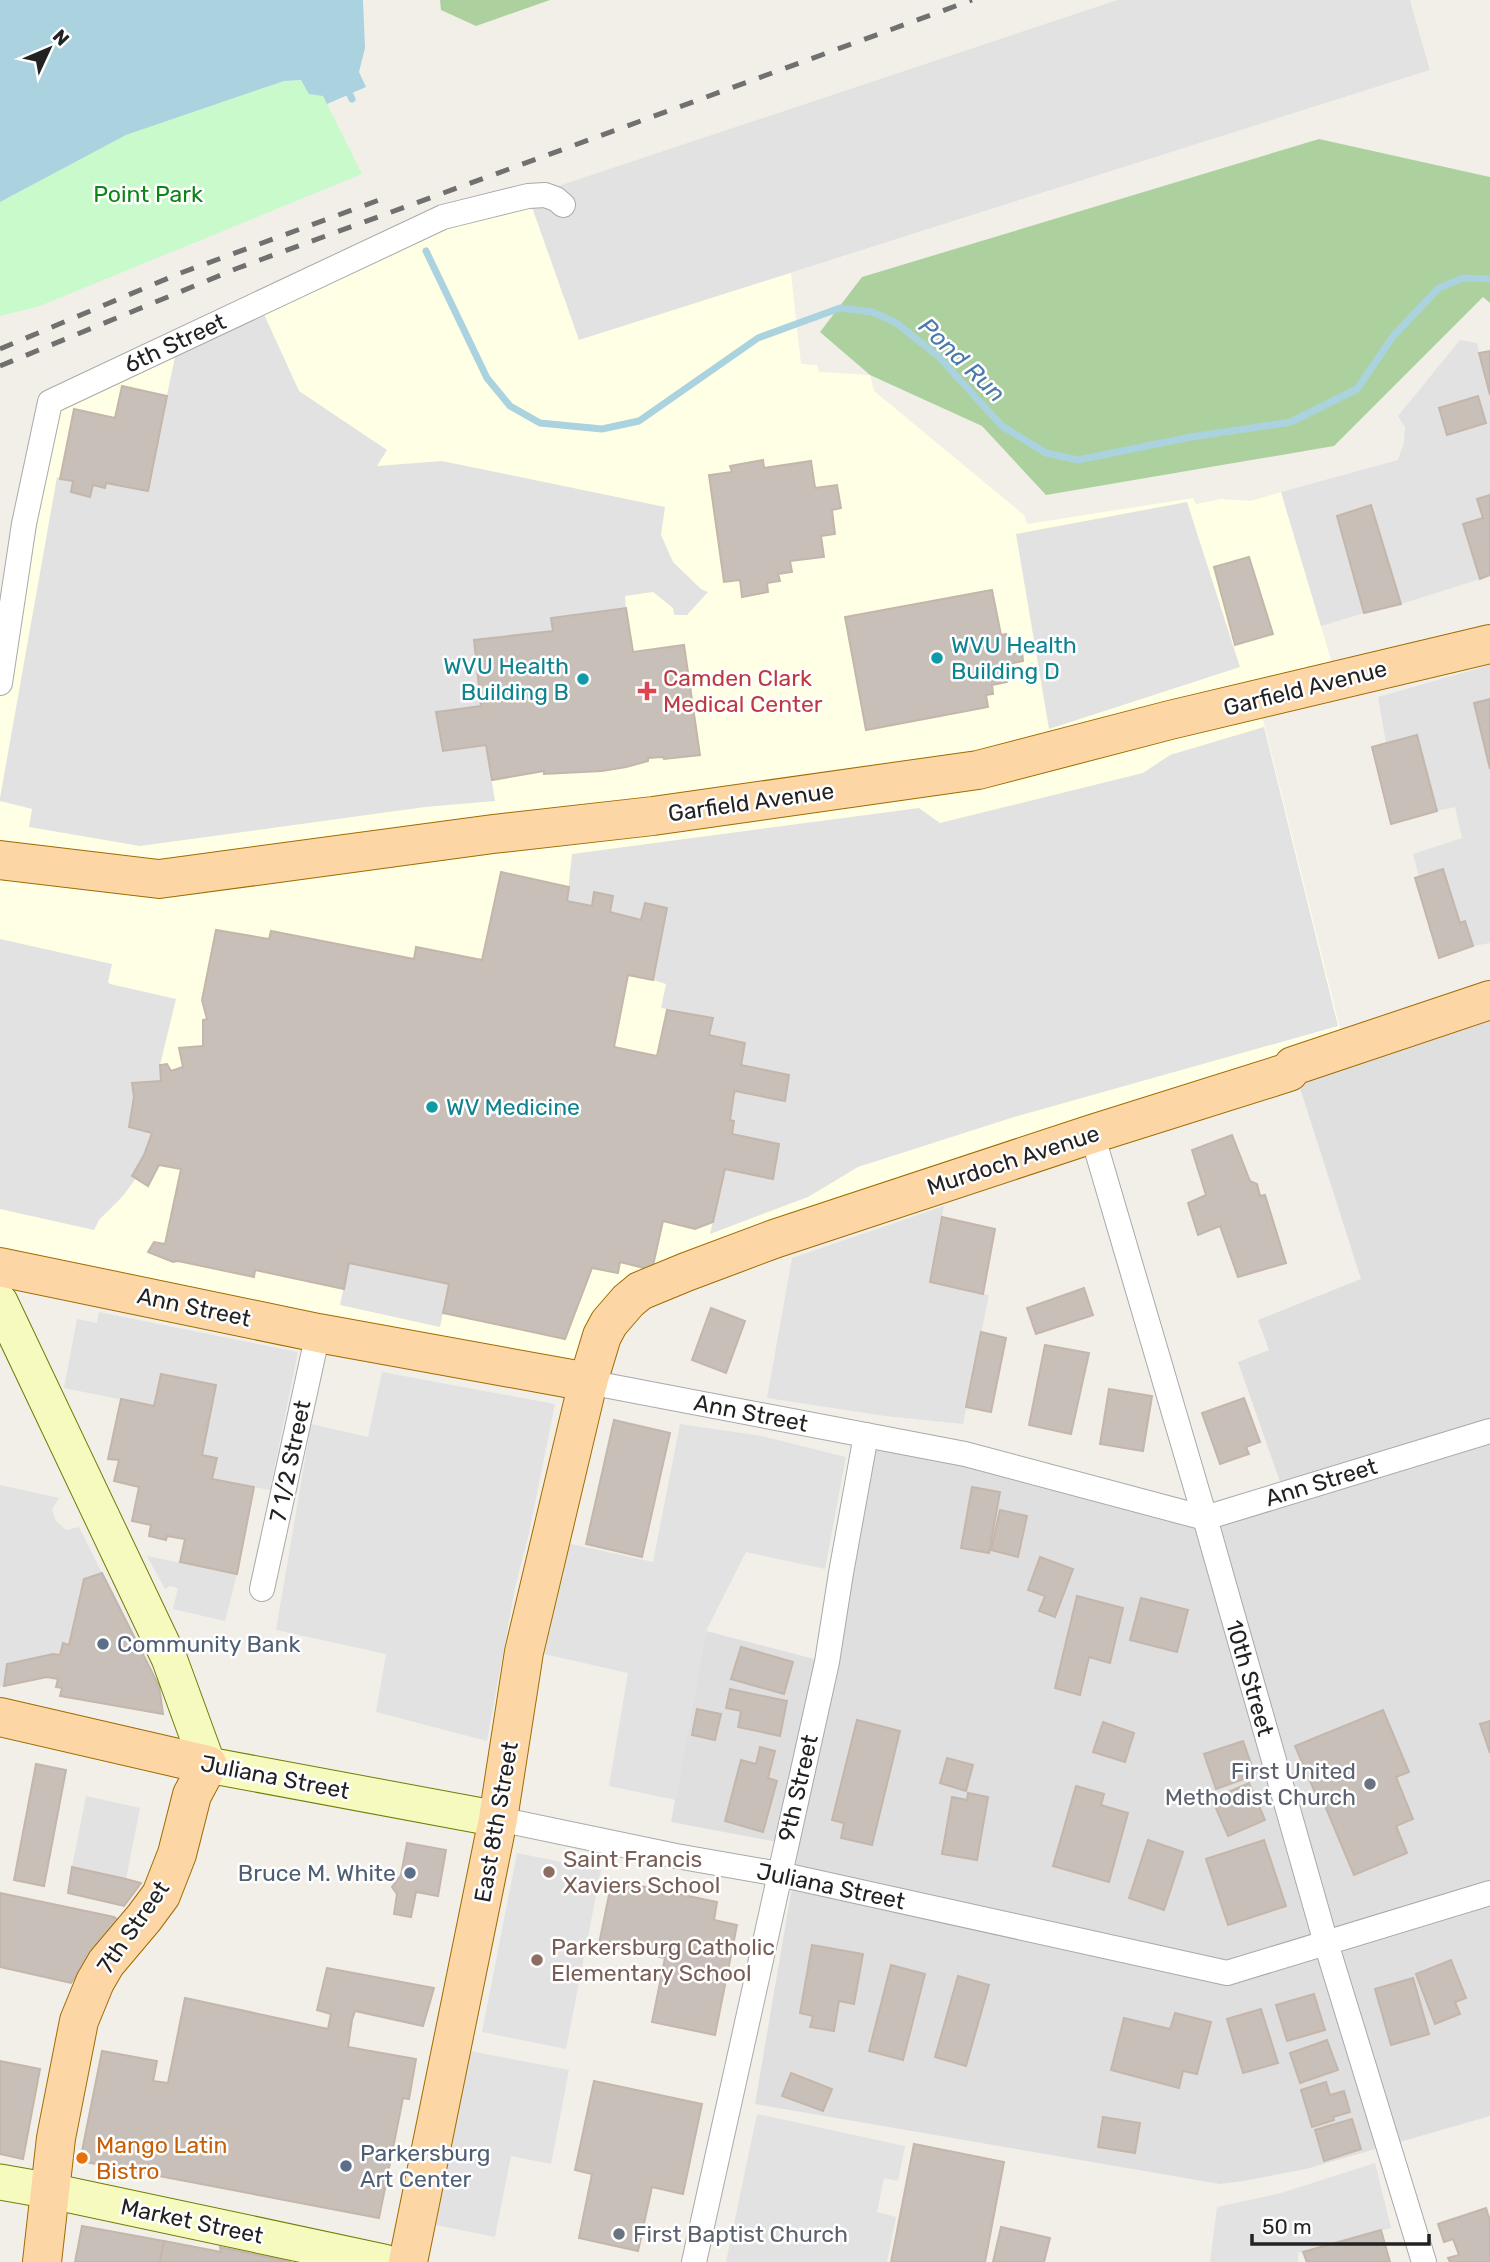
<svg xmlns="http://www.w3.org/2000/svg" width="1490" height="2262" font-family="Rubik,sans-serif">
  <rect width="100%" height="100%" fill="#f2efe9"/>
  <!-- residential -->
  <path fill="#e0dfdf" d="M 1490,1000 L 1490,2116 L 1306,2169 L 1243,2181 L 1220,2184 L 755,2104 L 799,1846 L 671,1822 L 706,1631 L 826,1662 L 866,1435 L 1205,1518 L 1284,1493 L 1238,1362 L 1269,1350 L 1258,1320 L 1361,1279 L 1293,1066 Z"/>
  <!-- education -->
  <path fill="#ffffe5" d="M 1117,0 L 1410,0 L 1430,70 L 791,273 L 801,364 L 817,365 L 819,372 L 870,375 L 874,391 L 1024,515 L 1027,524 L 1193,498 L 1196,504 L 1221,499 L 1251,501 L 1281,492 L 1337,680 L 1258,700 L 1345,1049 L 664,1280 L 588,1382 L 0,1267 L 0,683 L 50,402 L 443,217 L 528,196 Z"/>
  <!-- forest -->
  <g fill="#add19e">
    <path d="M 440,0 L 550,0 L 476,26 L 441,10 Z"/>
    <path d="M 1319,139 L 1490,177 L 1490,303 L 1483,297 L 1334,446 L 1046,495 L 982,426 L 870,375 L 820,332 L 862,277 Z"/>
  </g>
  <!-- park -->
  <path fill="#c8facc" d="M 301,80 L 323,96 L 362,174 L 40,306 L 0,316 L 0,202 L 126,135 L 284,81 Z"/>
  <!-- parking -->
  <g fill="#e2e2e2">
    <path d="M 1117,0 L 1410,0 L 1430,70 L 579,340 L 528,196 Z"/>
    <path d="M 263,312 L 299,391 L 387,450 L 377,466 L 442,461 L 665,507 L 661,535 L 673,562 L 701,589 L 708,592 L 687,615 L 674,615 L 673,608 L 653,592 L 625,596 L 626,608 L 551,618 L 553,631 L 474,640 L 481,706 L 436,712 L 443,750 L 486,745 L 495,801 L 425,807 L 140,846 L 29,827 L 32,809 L 0,801 L 0,798 L 57,477 L 73,481 L 71,492 L 90,497 L 93,485 L 105,488 L 106,483 L 147,491 L 176,352 Z"/>
    <path d="M 1460,340 L 1477,343 L 1490,395 L 1490,495 L 1483,518 L 1480,579 L 1401,604 L 1371,505 L 1337,516 L 1364,613 L 1321,626 L 1281,492 L 1398,460 L 1404,443 L 1405,427 L 1398,416 Z"/>
    <path d="M 1187,502 L 1240,667 L 1049,729 L 1016,534 Z"/>
    <path d="M 1490,665 L 1490,699 L 1474,704 L 1490,769 L 1490,943 L 1473,946 L 1464,922 L 1460,923 L 1443,870 L 1419,876 L 1413,854 L 1462,838 L 1455,807 L 1437,811 L 1417,735 L 1386,743 L 1378,697 Z"/>
    <path d="M 1264,727 L 1338,1026 L 1011,1118 L 858,1167 L 808,1197 L 710,1234 L 725,1169 L 773,1179 L 779,1144 L 732,1134 L 734,1121 L 730,1120 L 745,1043 L 709,1035 L 712,1018 L 661,1008 L 666,984 L 653,980 L 666,908 L 645,903 L 641,920 L 610,912 L 613,896 L 595,892 L 592,906 L 567,901 L 572,854 L 919,808 L 940,823 L 1143,773 L 1170,755 Z"/>
    <path d="M 0,939 L 112,964 L 108,982 L 110,984 L 176,999 L 160,1065 L 161,1081 L 158,1116 L 149,1144 L 136,1178 L 123,1196 L 99,1220 L 94,1230 L 0,1209 Z"/>
    <path d="M 944,1206 L 930,1282 L 989,1295 L 963,1424 L 885,1416 L 767,1398 L 792,1258 Z"/>
    <path d="M 349,1263 L 449,1284 L 440,1327 L 340,1305 Z"/>
    <path d="M 99,1312 L 298,1352 L 270,1490 L 212,1479 L 216,1458 L 202,1455 L 216,1385 L 161,1374 L 154,1406 L 64,1388 L 77,1319 L 97,1323 Z"/>
    <path d="M 382,1372 L 555,1404 L 529,1533 L 515,1588 L 487,1741 L 376,1712 L 386,1654 L 276,1630 L 311,1424 L 368,1437 Z"/>
    <path d="M 680,1424 L 762,1436 L 846,1457 L 825,1569 L 746,1552 L 706,1631 L 676,1800 L 609,1786 L 628,1673 L 544,1654 L 567,1543 L 653,1562 Z"/>
    <path d="M 0,1485 L 59,1498 L 52,1509 L 56,1521 L 66,1530 L 79,1527 L 102,1573 L 84,1580 L 69,1645 L 60,1655 L 53,1654 L 8,1664 L 4,1686 L 0,1687 Z"/>
    <path d="M 147,1556 L 237,1574 L 225,1621 L 173,1609 L 178,1588 L 170,1586 L 165,1589 Z"/>
    <path d="M 86,1796 L 140,1808 L 126,1879 L 72,1867 Z"/>
    <path d="M 517,1853 L 601,1870 L 566,2049 L 482,2032 Z"/>
    <path d="M 470,2051 L 569,2070 L 551,2164 L 511,2156 L 495,2237 L 436,2225 Z"/>
    <path d="M 757,2114 L 905,2146 L 898,2181 L 884,2178 L 877,2212 L 896,2217 L 887,2262 L 726,2262 Z"/>
    <path d="M 1375,2163 L 1391,2228 L 1298,2253 L 1298,2262 L 1210,2262 L 1217,2207 L 1281,2193 Z"/>
  </g>
  <!-- water -->
  <path fill="#aad3df" d="M 0,0 L 363,0 L 365,48 L 359,72 L 366,87 L 327,104 L 323,96 L 309,94 L 301,80 L 284,81 L 126,135 L 0,202 Z"/>
  <g fill="none" stroke-linecap="round" stroke-linejoin="round">
    <!-- stream -->
    <g stroke="#aad3df" stroke-width="7">
      <path d="M 350,95 L 352,99"/>
      <path d="M 426,251 L 487,378 L 510,406 L 540,423 L 602,429 L 639,421 L 758,338 L 840,308 L 872,312 L 895,322 L 938,356 L 1002,426 L 1046,453 L 1078,460 L 1191,437 L 1291,422 L 1357,389 L 1394,335 L 1439,288 L 1463,278 L 1490,279"/>
    </g>
  </g>
  <!-- building -->
  <g fill="#c7bfb8" stroke="#c4b6ab" stroke-width="2">
    <path d="M 1490,351 L 1490,395 L 1479,353 Z"/>
    <path d="M 122,386 L 167,396 L 148,491 L 106,483 L 105,488 L 93,485 L 90,497 L 71,492 L 73,481 L 60,479 L 74,409 L 115,418 Z"/>
    <path d="M 1478,396 L 1486,423 L 1447,435 L 1439,408 Z"/>
    <path d="M 763,460 L 764,468 L 811,461 L 815,488 L 837,485 L 841,508 L 832,510 L 835,534 L 821,536 L 824,557 L 790,561 L 792,572 L 778,574 L 780,581 L 767,583 L 768,592 L 742,597 L 740,580 L 724,582 L 709,475 L 732,472 L 730,466 Z"/>
    <path d="M 1490,495 L 1490,575 L 1480,579 L 1463,524 L 1483,518 L 1477,499 Z"/>
    <path d="M 1371,505 L 1401,604 L 1364,613 L 1337,516 Z"/>
    <path d="M 1249,557 L 1273,634 L 1235,645 L 1214,567 Z"/>
    <path d="M 992,590 L 1001,635 L 1006,634 L 1010,655 L 1022,652 L 1023,661 L 1004,665 L 1007,682 L 992,685 L 993,694 L 986,695 L 988,707 L 866,730 L 845,617 Z"/>
    <path d="M 626,608 L 633,652 L 684,645 L 700,755 L 664,759 L 663,757 L 648,758 L 648,761 L 626,767 L 602,771 L 544,774 L 544,771 L 492,780 L 486,745 L 443,751 L 436,712 L 481,706 L 474,640 L 553,631 L 551,618 Z"/>
    <path d="M 1490,699 L 1490,769 L 1474,703 Z"/>
    <path d="M 1417,735 L 1437,811 L 1391,824 L 1372,747 Z"/>
    <path d="M 1443,869 L 1460,923 L 1465,921 L 1473,946 L 1439,958 L 1415,878 Z"/>
    <path d="M 501,872 L 569,887 L 567,901 L 592,906 L 594,892 L 613,896 L 610,912 L 641,920 L 645,903 L 667,908 L 653,980 L 628,975 L 614,1047 L 657,1056 L 667,1010 L 713,1018 L 709,1035 L 745,1043 L 741,1065 L 789,1075 L 785,1101 L 735,1091 L 734,1094 L 730,1120 L 734,1121 L 732,1134 L 779,1144 L 773,1179 L 725,1169 L 713,1222 L 695,1229 L 663,1221 L 652,1270 L 620,1262 L 618,1273 L 592,1268 L 565,1339 L 443,1313 L 449,1284 L 349,1263 L 344,1289 L 255,1270 L 254,1277 L 178,1261 L 173,1262 L 148,1252 L 154,1242 L 165,1244 L 181,1169 L 159,1165 L 148,1186 L 132,1176 L 144,1155 L 152,1133 L 129,1127 L 134,1097 L 132,1083 L 161,1081 L 160,1065 L 167,1064 L 171,1071 L 183,1067 L 179,1048 L 203,1046 L 203,1020 L 207,1019 L 202,1000 L 216,930 L 269,939 L 271,931 L 414,959 L 416,947 L 482,960 Z"/>
    <path d="M 1232,1135 L 1250,1181 L 1257,1184 L 1260,1196 L 1265,1195 L 1286,1263 L 1238,1277 L 1220,1226 L 1198,1235 L 1188,1203 L 1206,1195 L 1192,1150 Z"/>
    <path d="M 942,1217 L 995,1229 L 983,1294 L 930,1282 Z"/>
    <path d="M 1084,1288 L 1093,1315 L 1036,1334 L 1027,1308 Z"/>
    <path d="M 711,1308 L 745,1321 L 726,1373 L 692,1360 Z"/>
    <path d="M 981,1332 L 1006,1338 L 991,1412 L 966,1407 Z"/>
    <path d="M 1045,1345 L 1089,1353 L 1071,1434 L 1029,1425 Z"/>
    <path d="M 161,1374 L 216,1385 L 202,1455 L 217,1458 L 212,1479 L 254,1487 L 237,1574 L 180,1562 L 185,1539 L 167,1536 L 166,1540 L 149,1536 L 151,1525 L 132,1521 L 139,1487 L 114,1481 L 119,1460 L 108,1459 L 121,1399 L 154,1406 Z"/>
    <path d="M 1109,1389 L 1152,1396 L 1143,1451 L 1100,1444 Z"/>
    <path d="M 1244,1398 L 1260,1442 L 1246,1447 L 1249,1454 L 1220,1464 L 1202,1413 Z"/>
    <path d="M 614,1420 L 670,1433 L 642,1557 L 586,1544 Z"/>
    <path d="M 972,1487 L 1000,1492 L 989,1553 L 961,1548 Z"/>
    <path d="M 1000,1510 L 1027,1516 L 1018,1557 L 991,1550 Z"/>
    <path d="M 1040,1557 L 1073,1569 L 1055,1617 L 1039,1611 L 1045,1596 L 1028,1590 Z"/>
    <path d="M 102,1573 L 159,1686 L 163,1714 L 60,1696 L 62,1688 L 56,1687 L 58,1679 L 47,1677 L 4,1686 L 7,1664 L 53,1654 L 60,1655 L 63,1643 L 69,1645 L 84,1579 Z"/>
    <path d="M 1077,1596 L 1123,1608 L 1110,1663 L 1089,1657 L 1080,1695 L 1055,1688 Z"/>
    <path d="M 1141,1598 L 1188,1610 L 1177,1652 L 1130,1640 Z"/>
    <path d="M 741,1647 L 793,1662 L 784,1694 L 731,1679 Z"/>
    <path d="M 730,1689 L 787,1701 L 780,1736 L 738,1727 L 741,1711 L 726,1708 Z"/>
    <path d="M 697,1709 L 721,1714 L 715,1740 L 692,1735 Z"/>
    <path d="M 1383,1710 L 1409,1772 L 1396,1777 L 1413,1819 L 1396,1826 L 1407,1853 L 1354,1875 L 1321,1796 L 1317,1797 L 1295,1746 Z"/>
    <path d="M 857,1720 L 900,1731 L 872,1845 L 841,1838 L 844,1823 L 832,1820 Z"/>
    <path d="M 1490,1721 L 1490,1753 L 1480,1724 Z"/>
    <path d="M 1103,1722 L 1134,1733 L 1125,1762 L 1093,1752 Z"/>
    <path d="M 1243,1741 L 1255,1775 L 1216,1789 L 1204,1754 Z"/>
    <path d="M 760,1747 L 775,1751 L 768,1778 L 777,1781 L 763,1832 L 725,1821 L 741,1760 L 756,1764 Z"/>
    <path d="M 947,1758 L 973,1765 L 966,1791 L 940,1783 Z"/>
    <path d="M 36,1764 L 66,1770 L 44,1886 L 14,1880 Z"/>
    <path d="M 1249,1783 L 1265,1820 L 1228,1836 L 1212,1799 Z"/>
    <path d="M 1076,1786 L 1104,1794 L 1101,1805 L 1128,1813 L 1109,1882 L 1053,1866 Z"/>
    <path d="M 968,1793 L 988,1797 L 977,1860 L 942,1854 L 952,1797 L 967,1800 Z"/>
    <path d="M 1148,1840 L 1183,1852 L 1164,1910 L 1129,1898 Z"/>
    <path d="M 1264,1840 L 1286,1906 L 1228,1925 L 1206,1859 Z"/>
    <path d="M 407,1843 L 446,1850 L 438,1896 L 416,1892 L 411,1917 L 394,1914 L 397,1894 L 392,1887 L 401,1875 Z"/>
    <path d="M 72,1867 L 126,1879 L 141,1883 L 124,1906 L 68,1893 Z"/>
    <path d="M 612,1880 L 717,1902 L 714,1920 L 737,1925 L 715,2035 L 652,2022 L 665,1958 L 599,1944 Z"/>
    <path d="M 0,1893 L 114,1917 L 118,1920 L 71,1983 L 0,1967 Z"/>
    <path d="M 812,1945 L 863,1954 L 854,2004 L 839,2001 L 834,2031 L 810,2027 L 813,2016 L 800,2013 Z"/>
    <path d="M 1451,1960 L 1466,1998 L 1455,2002 L 1460,2014 L 1435,2024 L 1416,1974 Z"/>
    <path d="M 891,1965 L 925,1974 L 903,2060 L 869,2051 Z"/>
    <path d="M 327,1968 L 434,1988 L 423,2026 L 355,2011 L 352,2020 L 348,2047 L 416,2059 L 409,2099 L 403,2098 L 379,2218 L 80,2161 L 102,2051 L 157,2061 L 153,2081 L 168,2083 L 185,1998 L 328,2029 L 331,2014 L 317,2010 Z"/>
    <path d="M 958,1976 L 989,1985 L 966,2066 L 935,2057 Z"/>
    <path d="M 1413,1978 L 1429,2034 L 1391,2045 L 1375,1989 Z"/>
    <path d="M 1314,1994 L 1325,2030 L 1287,2041 L 1276,2005 Z"/>
    <path d="M 1261,2009 L 1278,2063 L 1243,2073 L 1227,2019 Z"/>
    <path d="M 1175,2013 L 1211,2022 L 1197,2074 L 1183,2071 L 1179,2088 L 1111,2070 L 1124,2018 L 1170,2029 Z"/>
    <path d="M 1327,2040 L 1338,2070 L 1300,2083 L 1290,2053 Z"/>
    <path d="M 0,2061 L 40,2069 L 23,2159 L 0,2154 Z"/>
    <path d="M 791,2073 L 832,2089 L 823,2111 L 782,2096 Z"/>
    <path d="M 594,2081 L 702,2104 L 683,2194 L 652,2187 L 638,2251 L 579,2238 L 592,2174 L 575,2170 Z"/>
    <path d="M 1326,2082 L 1330,2095 L 1344,2091 L 1350,2112 L 1333,2117 L 1334,2120 L 1312,2127 L 1301,2090 Z"/>
    <path d="M 1103,2117 L 1140,2123 L 1135,2153 L 1098,2147 Z"/>
    <path d="M 1352,2119 L 1361,2149 L 1324,2161 L 1315,2130 Z"/>
    <path d="M 914,2144 L 1004,2162 L 985,2262 L 891,2262 Z"/>
    <path d="M 1486,2208 L 1490,2221 L 1490,2262 L 1450,2262 L 1448,2258 L 1459,2255 L 1453,2239 L 1444,2242 L 1438,2224 Z"/>
    <path d="M 82,2226 L 164,2241 L 160,2262 L 75,2262 Z"/>
    <path d="M 1001,2227 L 1050,2238 L 1044,2262 L 993,2262 Z"/>
    <path d="M 1381,2230 L 1390,2262 L 1307,2262 L 1303,2252 Z"/>
    <path d="M 164,2241 L 221,2252 L 220,2247 L 291,2262 L 160,2262 Z"/>
  </g>
  <g fill="none" stroke-linecap="round" stroke-linejoin="round">
    <!-- street casing -->
    <g stroke="#a9a9a9" stroke-width="26">
      <g id="street">
        <path d="M 0,683 L 24,524 L 50,402 L 443,217 L 528,196 L 545,195 L 556,199 L 563,205"/>
        <path d="M 1092,1134 L 1205,1518 L 1326,1943 L 1424,2262"/>
        <path d="M 588,1382 L 965,1454 L 1205,1518 L 1490,1431"/>
        <path d="M 262,1589 L 318,1333"/>
        <path d="M 498,1819 L 676,1856 L 779,1874 L 1227,1973 L 1490,1893"/>
        <path d="M 694,2262 L 827,1662 L 841,1573 L 866,1435"/>
      </g>
    </g>
    <!-- secondary casing -->
    <g stroke="#707d05" stroke-width="37">
      <g id="secondary">
        <path d="M 0,1302 L 169,1658 L 208,1765 L 498,1819"/>
        <path d="M 0,2182 L 51,2191 L 384,2262"/>
      </g>
    </g>
    <!-- primary casing -->
    <g stroke="#a06b00" stroke-width="40">
      <g id="primary">
        <path d="M 0,860 L 159,879 L 174,877 L 493,834 L 653,816 L 978,770 L 1170,720 L 1490,644"/>
        <path d="M 0,1267 L 318,1333 L 588,1382"/>
        <path d="M 0,1717 L 208,1765 L 192,1795 L 177,1854 L 161,1895 L 144,1918 L 106,1963 L 95,1982 L 79,2021 L 56,2138 L 42,2262"/>
        <path d="M 408,2262 L 498,1819 L 524,1652 L 588,1382 L 602,1336 L 609,1323 L 628,1301 L 640,1291 L 686,1272 L 774,1239 L 1092,1134 L 1289,1072 L 1293,1066 L 1490,1000"/>
      </g>
    </g>
    <!-- street -->
    <use href="#street" stroke="#fff" stroke-width="24"/>
    <!-- secondary -->
    <use href="#secondary" stroke="#f7fabf" stroke-width="35"/>
    <!-- primary -->
    <use href="#primary" stroke="#fcd6a4" stroke-width="38"/>
    <!-- rail -->
    <g stroke="#707070" stroke-width="5" stroke-dasharray="14 14" stroke-linecap="butt">
      <path d="M 0,349 L 178,274 L 390,196"/>
      <path d="M 0,366 L 238,268 L 972,0"/>
    </g>
  </g>
  <!-- markers -->
  <g fill="#0f9aa8" stroke="#fff" stroke-width="2.5">
    <circle cx="937" cy="658" r="7"/>
    <circle cx="583" cy="679" r="7"/>
    <circle cx="432" cy="1107" r="7"/>
  </g>
  <path fill="#e0444e" stroke="#fff" stroke-width="2.5" d="M643.5 680.5h7v7h7v7h-7v7h-7v-7h-7v-7h7z"/>
  <g fill="#5c6f8a" stroke="#fff" stroke-width="2.5">
    <circle cx="103" cy="1644" r="7"/>
    <circle cx="410" cy="1873" r="7"/>
    <circle cx="346" cy="2166" r="7"/>
  </g>
  <g fill="#6b7280" stroke="#fff" stroke-width="2.5">
    <circle cx="1370" cy="1784" r="7"/>
    <circle cx="619" cy="2234" r="7"/>
  </g>
  <g fill="#8d6e63" stroke="#fff" stroke-width="2.5">
    <circle cx="549" cy="1872" r="7"/>
    <circle cx="537" cy="1960" r="7"/>
  </g>
  <circle fill="#e8710a" stroke="#fff" stroke-width="2.5" cx="82" cy="2158" r="7"/>
  <g text-anchor="middle" dominant-baseline="central" stroke-width="5" stroke-linejoin="round" paint-order="stroke">
    <!-- park labels -->
    <g font-size="23" fill="#0c8416" stroke="#fff">
      <text x="148" y="194">Point Park</text>
    </g>
    <!-- street labels -->
    <g font-size="23" fill="#222" stroke="#fff">
      <text transform="translate(175 343) rotate(-25)">6th Street</text>
      <text transform="translate(1305 688) rotate(-14)">Garfield Avenue</text>
      <text transform="translate(751 802) rotate(-8)">Garfield Avenue</text>
      <text transform="translate(1013 1160) rotate(-18)">Murdoch Avenue</text>
      <text transform="translate(194 1307) rotate(12)">Ann Street</text>
      <text transform="translate(751 1413) rotate(11)">Ann Street</text>
      <text transform="translate(290 1461) rotate(-78)">7 1/2 Street</text>
      <text transform="translate(1321 1482) rotate(-17)">Ann Street</text>
      <text transform="translate(1250 1678) rotate(74)">10th Street</text>
      <text transform="translate(275 1777) rotate(11)">Juliana Street</text>
      <text transform="translate(798 1788) rotate(-77)">9th Street</text>
      <text transform="translate(496 1822) rotate(-80)">East 8th Street</text>
      <text transform="translate(831 1886) rotate(12)">Juliana Street</text>
      <text transform="translate(133 1927) rotate(-55)">7th Street</text>
      <text transform="translate(192 2221) rotate(12)">Market Street</text>
    </g>
    <!-- culture labels -->
    <g font-size="23" fill="#0d838f" stroke="#fff" text-anchor="start">
      <text x="951" y="645">WVU Health<tspan x="951" dy="26">Building D</tspan></text>
      <text x="569" y="666" text-anchor="end">WVU Health<tspan x="569" dy="26">Building B</tspan></text>
      <text x="446" y="1107">WV Medicine</text>
    </g>
    <!-- health labels -->
    <g font-size="23" fill="#be3a42" stroke="#fff" text-anchor="start">
      <text x="663" y="678">Camden Clark<tspan x="663" dy="26">Medical Center</tspan></text>
    </g>
    <!-- service labels -->
    <g font-size="23" fill="#4e5e75" stroke="#fff" text-anchor="start">
      <text x="117" y="1644">Community Bank</text>
      <text x="396" y="1873" text-anchor="end">Bruce M. White</text>
      <text x="360" y="2153">Parkersburg<tspan x="360" dy="26">Art Center</tspan></text>
    </g>
    <!-- worship labels -->
    <g font-size="23" fill="#5b616d" stroke="#fff" text-anchor="end">
      <text x="1356" y="1771">First United<tspan x="1356" dy="26">Methodist Church</tspan></text>
      <text x="633" y="2234" text-anchor="start">First Baptist Church</text>
    </g>
    <!-- education labels -->
    <g font-size="23" fill="#785e54" stroke="#fff" text-anchor="start">
      <text x="563" y="1859">Saint Francis<tspan x="563" dy="26">Xaviers School</tspan></text>
      <text x="551" y="1947">Parkersburg Catholic<tspan x="551" dy="26">Elementary School</tspan></text>
    </g>
    <!-- food labels -->
    <g font-size="23" fill="#c56008" stroke="#fff" text-anchor="start">
      <text x="96" y="2145">Mango Latin<tspan x="96" dy="26">Bistro</tspan></text>
    </g>
    <!-- water labels -->
    <g font-size="24" font-style="italic" fill="#4a7aab" stroke="#fff">
      <text transform="translate(962 360) rotate(44)">Pond Run</text>
    </g>
  </g>
  <!-- north arrow -->
  <g transform="translate(49 49) rotate(46)" stroke="#ffffff" stroke-width="5" paint-order="stroke">
  <path d="M0-5L12 26L0 18L-12 26Z" fill="#222222"/>
  <text y="-10" font-size="19" font-weight="bold" text-anchor="middle" fill="#222222">N</text>
  </g>
  <!-- scale -->
  <path d="M1252 2234v10h177v-10" fill="none" stroke="#222222" stroke-width="3.5"/>
  <text x="1262" y="2234" font-size="21" fill="#222222" stroke="#ffffff" stroke-width="5" paint-order="stroke">50 m</text>
</svg>
